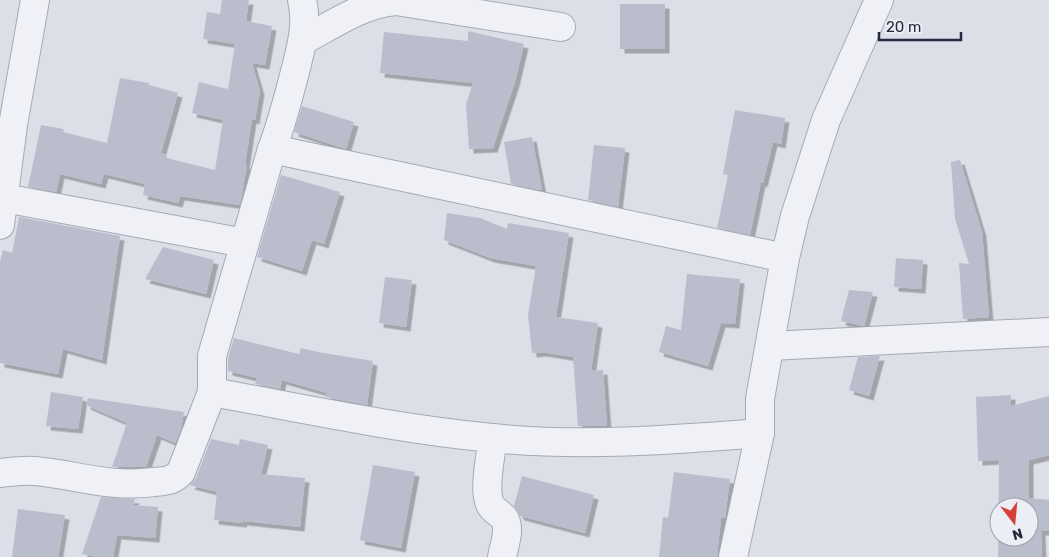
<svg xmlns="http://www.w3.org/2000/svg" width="1049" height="557" font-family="Rubik,sans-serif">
  <defs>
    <filter id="shadow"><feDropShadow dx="4.5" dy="4.5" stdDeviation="0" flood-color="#0004"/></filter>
  </defs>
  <rect width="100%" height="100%" fill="#dddfe8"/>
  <!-- building -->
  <g fill="#babdcb" fill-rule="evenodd" filter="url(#shadow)">
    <path d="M 222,0 L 249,0 L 246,21 L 272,26 L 265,65 L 252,63 L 260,91 L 255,120 L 252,119 L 245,164 L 247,165 L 240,205 L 180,196 L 178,203 L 143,195 L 145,184 L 104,174 L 101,184 L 60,174 L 56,192 L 28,187 L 41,125 L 64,129 L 63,132 L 107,143 L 120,78 L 149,83 L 149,85 L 178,93 L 161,153 L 167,155 L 166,158 L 215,170 L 223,120 L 192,113 L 199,82 L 228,89 L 235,44 L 203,39 L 207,12 L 220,14 Z"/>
    <rect x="620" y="4" width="45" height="45"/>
    <path d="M 468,31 L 524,44 L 515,82 L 493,148 L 469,149 L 466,104 L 473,83 L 380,73 L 384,32 L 468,41 Z"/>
    <path d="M 302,106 L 354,122 L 346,149 L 294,132 Z"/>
    <path d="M 735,110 L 785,118 L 781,144 L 773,142 L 763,183 L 761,182 L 750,235 L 717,228 L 728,175 L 723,174 Z"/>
    <path d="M 532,137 L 542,190 L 541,190 L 511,184 L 504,142 Z"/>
    <path d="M 594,145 L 625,148 L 618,207 L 588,200 Z"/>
    <path d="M 960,160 L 982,232 L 989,317 L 963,319 L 959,263 L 969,264 L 955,219 L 951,162 Z"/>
    <path d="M 281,175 L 340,192 L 324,244 L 312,240 L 302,271 L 257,257 Z"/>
    <path d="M 447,213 L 480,218 L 507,229 L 508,223 L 569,233 L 556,317 L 598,323 L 591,371 L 603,370 L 607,426 L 578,426 L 573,357 L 542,352 L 532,353 L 528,315 L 536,266 L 490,258 L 444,240 Z"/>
    <path d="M 19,217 L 120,236 L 102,360 L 63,349 L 58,374 L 0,363 L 0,262 L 3,250 L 12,253 Z"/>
    <path d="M 163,247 L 214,260 L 206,294 L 145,279 Z"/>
    <path d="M 896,258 L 923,260 L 921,289 L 894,287 Z"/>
    <path d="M 687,274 L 740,279 L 735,324 L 721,323 L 708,366 L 659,352 L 666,326 L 681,330 Z"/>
    <path d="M 385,277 L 412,280 L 406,327 L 379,323 Z"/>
    <path d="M 849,290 L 873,292 L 864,326 L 841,321 Z"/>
    <path d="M 234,338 L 299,354 L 301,348 L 318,352 L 373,361 L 367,405 L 326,397 L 327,393 L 282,380 L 280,389 L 255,384 L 257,378 L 228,371 L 228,358 Z"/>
    <path d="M 880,356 L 869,396 L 849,390 L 858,357 Z"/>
    <path d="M 51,392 L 83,397 L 78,429 L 46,426 Z"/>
    <path d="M 1011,395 L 1011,406 L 1049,396 L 1049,455 L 1029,460 L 1029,498 L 1049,500 L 1049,531 L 1041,531 L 1042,557 L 998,557 L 999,460 L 978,461 L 976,397 ZM 999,507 L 1029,507 L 1029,537 L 999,537 Z"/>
    <path d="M 88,398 L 184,412 L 181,429 L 175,443 L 157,435 L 146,467 L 112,467 L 127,423 L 86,405 Z"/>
    <path d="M 211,439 L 239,445 L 240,439 L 268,445 L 261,474 L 305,478 L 300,527 L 243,521 L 242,523 L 214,520 L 217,492 L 190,485 L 196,478 Z"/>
    <path d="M 373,465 L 415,472 L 401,548 L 360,540 Z"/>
    <path d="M 674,472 L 730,479 L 725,518 L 721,518 L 717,557 L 659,557 L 663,517 L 668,518 Z"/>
    <path d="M 522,476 L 594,495 L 585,533 L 520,516 L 514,506 Z"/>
    <path d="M 101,497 L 135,499 L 133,505 L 158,507 L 155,538 L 117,535 L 113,557 L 98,557 L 82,554 Z"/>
    <path d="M 18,509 L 65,515 L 58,557 L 12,557 Z"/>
  </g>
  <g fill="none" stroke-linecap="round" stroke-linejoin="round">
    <!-- minor casing -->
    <g stroke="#a6a9b5" stroke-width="30">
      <g id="minor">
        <path d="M 304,40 C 332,25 364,3 396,1 L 561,27"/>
        <path d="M 272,149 L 785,258"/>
        <path d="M 4,198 L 245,243"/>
        <path d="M 0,225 L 13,125 L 35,0"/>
        <path d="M 770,346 L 1049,332"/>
        <path d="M 212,392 C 305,409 398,429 492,438 C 582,447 671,440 760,433"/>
        <path d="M 493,438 C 491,453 484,487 489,501 C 491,510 499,512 504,518 C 511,528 504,546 502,557"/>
        <path d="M 0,473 C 11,472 23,470 35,471 C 78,475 109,488 154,482 C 166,481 173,481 181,472 L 212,392 L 212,356 L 272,149 C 282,123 288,98 295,72 C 301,47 308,25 302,0"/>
      </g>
    </g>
    <!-- tertiary casing -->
    <g stroke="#a6a9b5" stroke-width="30">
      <path id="tertiary" d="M 733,557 L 760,433 L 760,399 L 785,258 L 795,216 L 826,120 L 879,0"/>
    </g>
    <!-- minor -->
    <use href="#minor" stroke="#f0f1f6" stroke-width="28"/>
    <!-- tertiary -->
    <use href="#tertiary" stroke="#f0f1f6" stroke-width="28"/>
  </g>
  <!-- north arrow -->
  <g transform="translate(1014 522) rotate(164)"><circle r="24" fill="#eceef5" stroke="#9da0ac"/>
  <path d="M0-4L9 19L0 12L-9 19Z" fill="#d4403a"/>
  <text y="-8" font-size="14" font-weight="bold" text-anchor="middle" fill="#262a3f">N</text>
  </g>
  <!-- scale -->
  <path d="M879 32v8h82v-8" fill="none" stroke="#262a3f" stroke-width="2.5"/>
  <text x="886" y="32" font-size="15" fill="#262a3f" stroke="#eceef5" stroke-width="4" paint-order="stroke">20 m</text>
</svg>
